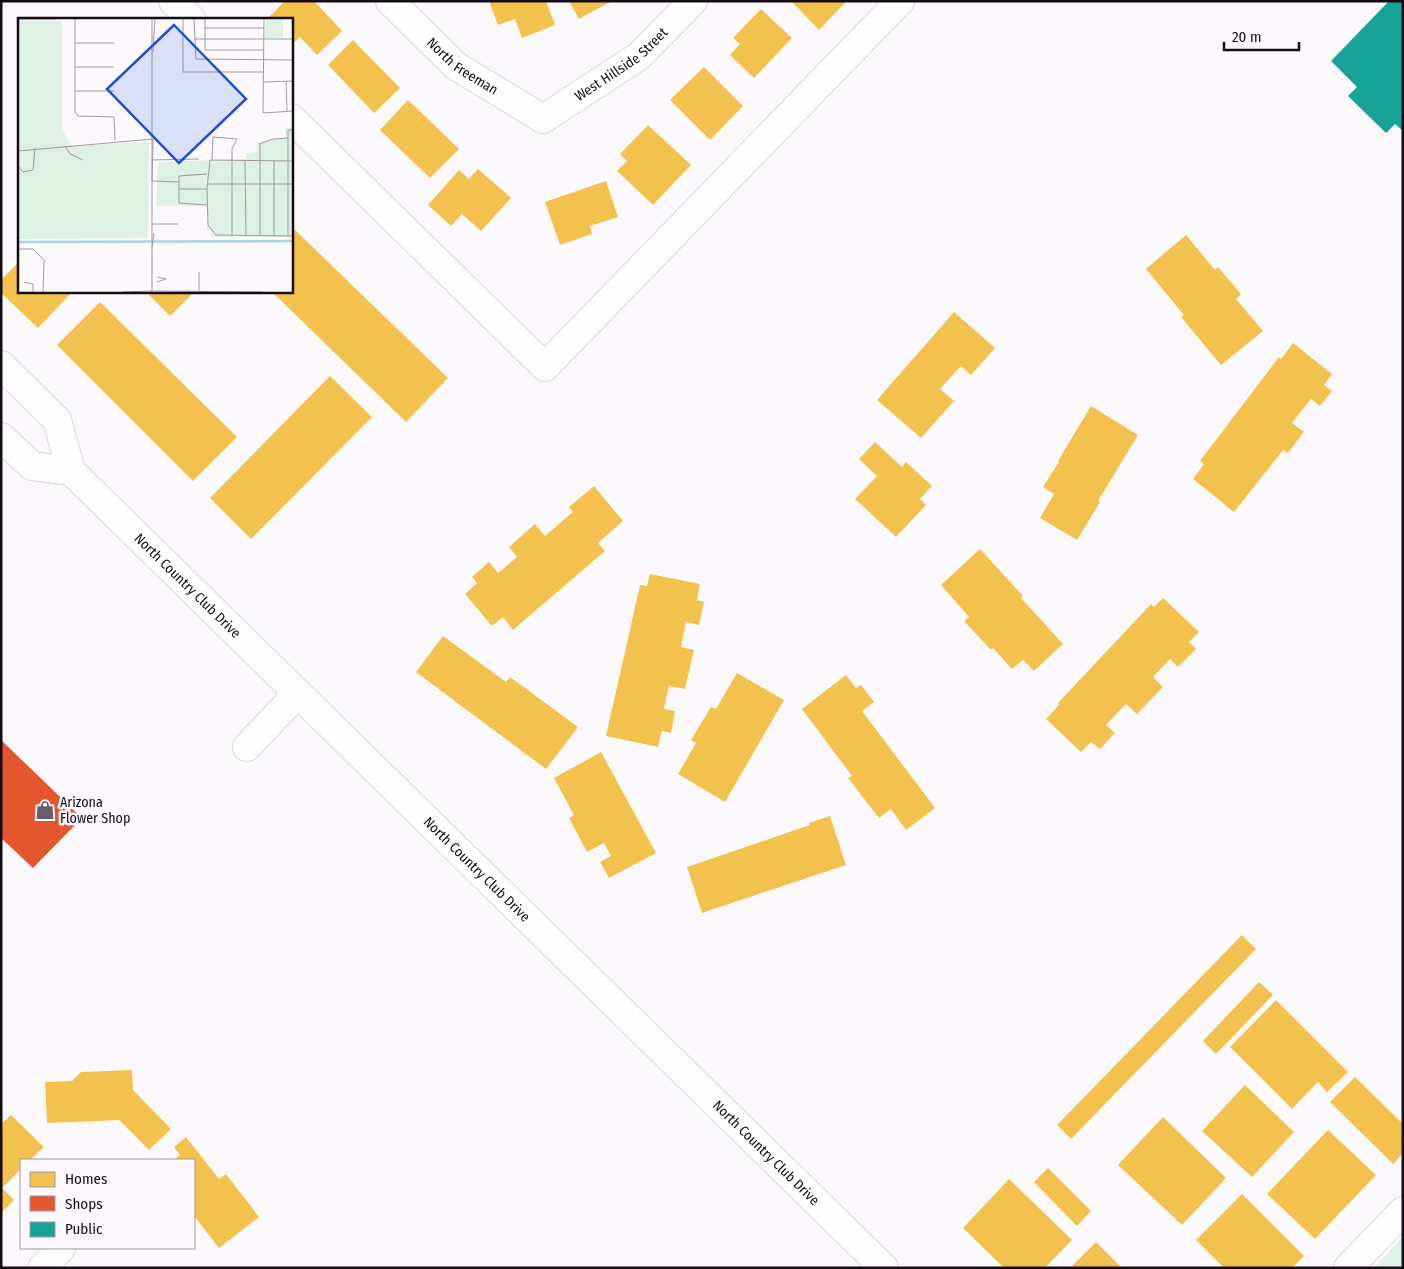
<svg xmlns="http://www.w3.org/2000/svg" width="1404" height="1269" font-family="'Fira Sans Condensed',sans-serif">
  <rect width="100%" height="100%" fill="#fcf9fd"/>
  <!-- green -->
  <path fill="#dff0e4" d="M 1403,1237 L 1403,1268 L 1374,1268 Z"/>
  <!-- homes -->
  <g fill="#f2c14e">
    <path d="M 285,1 L 314,1 L 342,31 L 317,55 L 300,37 L 291,45 L 291,19 L 267,19 Z"/>
    <path d="M 489,1 L 546,1 L 555,25 L 522,38 L 515,19 L 498,25 Z"/>
    <path d="M 569,1 L 612,1 L 579,19 Z"/>
    <path d="M 791,1 L 847,1 L 819,30 Z"/>
    <path d="M 761,9 L 792,38 L 754,78 L 730,55 L 740,44 L 733,38 Z"/>
    <path d="M 353,40 L 400,88 L 374,113 L 328,65 Z"/>
    <path d="M 704,67 L 743,106 L 710,140 L 670,100 Z"/>
    <path d="M 408,100 L 459,149 L 430,178 L 380,130 Z"/>
    <path d="M 648,125 L 691,165 L 653,205 L 617,171 L 627,161 L 620,154 Z"/>
    <path d="M 478,169 L 511,198 L 481,231 L 462,214 L 451,226 L 428,205 L 459,170 L 469,179 Z"/>
    <path d="M 606,181 L 618,217 L 590,226 L 592,234 L 560,245 L 545,202 Z"/>
    <path d="M 291,226 L 448,378 L 406,422 L 271,291 L 291,291 Z"/>
    <path d="M 1186,235 L 1215,270 L 1218,267 L 1241,294 L 1236,299 L 1263,331 L 1221,365 L 1181,317 L 1184,315 L 1146,269 Z"/>
    <path d="M 19,262 L 19,291 L 73,291 L 38,328 L 1,293 L 1,280 Z"/>
    <path d="M 153,291 L 195,291 L 170,316 L 149,295 Z"/>
    <path d="M 100,302 L 237,437 L 193,481 L 57,345 Z"/>
    <path d="M 954,312 L 995,348 L 971,375 L 961,366 L 940,389 L 954,401 L 921,438 L 877,400 Z"/>
    <path d="M 1293,343 L 1332,374 L 1324,385 L 1332,391 L 1320,406 L 1311,399 L 1292,423 L 1304,432 L 1288,453 L 1283,450 L 1234,512 L 1193,479 L 1204,464 L 1200,461 L 1279,357 L 1281,359 Z"/>
    <path d="M 330,376 L 372,417 L 251,539 L 210,498 Z"/>
    <path d="M 1091,406 L 1138,435 L 1098,501 L 1100,502 L 1077,540 L 1040,518 L 1054,494 L 1043,487 L 1059,462 L 1058,461 Z"/>
    <path d="M 875,442 L 902,467 L 906,462 L 932,486 L 920,499 L 926,505 L 896,537 L 855,499 L 877,476 L 859,459 Z"/>
    <path d="M 594,486 L 623,521 L 598,543 L 605,551 L 513,630 L 503,617 L 492,626 L 465,594 L 477,583 L 472,577 L 489,562 L 498,573 L 517,557 L 509,547 L 535,524 L 545,536 L 573,512 L 569,507 Z"/>
    <path d="M 980,549 L 1023,596 L 1021,598 L 1063,644 L 1034,671 L 1023,660 L 1012,669 L 993,648 L 991,650 L 964,621 L 969,617 L 941,585 Z"/>
    <path d="M 650,574 L 700,584 L 697,600 L 704,602 L 699,625 L 686,622 L 681,647 L 694,650 L 685,689 L 669,686 L 664,709 L 675,711 L 671,733 L 662,731 L 658,747 L 606,736 L 640,585 L 647,586 Z"/>
    <path d="M 1163,598 L 1199,632 L 1189,642 L 1196,649 L 1178,667 L 1170,659 L 1153,677 L 1163,687 L 1137,714 L 1126,704 L 1106,725 L 1115,733 L 1100,749 L 1091,742 L 1081,752 L 1046,719 L 1059,705 L 1058,703 L 1151,604 L 1154,607 Z"/>
    <path d="M 443,636 L 506,682 L 510,677 L 578,727 L 546,769 L 416,672 Z"/>
    <path d="M 737,673 L 784,700 L 725,802 L 678,774 L 696,743 L 691,740 L 711,707 L 716,709 Z"/>
    <path d="M 846,675 L 856,688 L 861,685 L 874,702 L 862,711 L 935,808 L 906,830 L 891,809 L 879,818 L 848,778 L 852,776 L 802,709 Z"/>
    <path d="M 601,752 L 656,853 L 609,878 L 600,862 L 611,856 L 604,843 L 587,852 L 569,818 L 574,815 L 554,778 Z"/>
    <path d="M 830,816 L 846,865 L 702,913 L 687,867 L 810,825 L 809,823 Z"/>
    <path d="M 1242,935 L 1256,949 L 1071,1139 L 1057,1125 Z"/>
    <path d="M 1259,982 L 1273,995 L 1216,1054 L 1203,1041 Z"/>
    <path d="M 1276,1000 L 1348,1072 L 1327,1092 L 1318,1082 L 1292,1109 L 1230,1047 Z"/>
    <path d="M 132,1070 L 133,1090 L 171,1129 L 149,1150 L 119,1120 L 47,1123 L 45,1082 L 72,1081 L 81,1072 Z"/>
    <path d="M 1355,1077 L 1403,1124 L 1403,1153 L 1393,1164 L 1330,1102 Z"/>
    <path d="M 1245,1085 L 1294,1132 L 1252,1177 L 1202,1131 Z"/>
    <path d="M 11,1115 L 44,1147 L 30,1160 L 21,1160 L 21,1169 L 2,1188 L 14,1200 L 1,1213 L 1,1124 Z"/>
    <path d="M 1163,1117 L 1226,1178 L 1182,1225 L 1118,1165 Z"/>
    <path d="M 1328,1130 L 1376,1175 L 1315,1239 L 1267,1194 Z"/>
    <path d="M 186,1137 L 219,1179 L 226,1174 L 259,1217 L 219,1248 L 194,1216 L 194,1160 L 173,1160 L 180,1155 L 174,1147 Z"/>
    <path d="M 1048,1168 L 1091,1211 L 1077,1226 L 1034,1182 Z"/>
    <path d="M 1009,1179 L 1072,1240 L 1045,1268 L 1004,1268 L 963,1228 Z"/>
    <path d="M 1242,1194 L 1304,1256 L 1292,1268 L 1224,1268 L 1196,1240 Z"/>
    <path d="M 1096,1242 L 1122,1268 L 1070,1268 Z"/>
  </g>
  <!-- shops -->
  <path fill="#e4572e" d="M 1,740 L 82,818 L 33,868 L 1,838 Z"/>
  <!-- public -->
  <path fill="#17a398" d="M 1389,1 L 1403,1 L 1403,131 L 1395,124 L 1386,133 L 1348,96 L 1357,87 L 1331,61 Z"/>
  <g fill="none" stroke-linecap="round" stroke-linejoin="round">
    <!-- minor casing -->
    <g stroke="#dad4dc" stroke-width="30">
      <g id="minor">
        <path d="M 173,1 L 191,19"/>
        <path id="s1" d="M 390,1 L 456,66 L 543,119 L 639,56 L 693,1"/>
        <path d="M 291,118 L 545,367 L 900,1"/>
        <path d="M 247,747 L 298,693"/>
        <path d="M 42,1268 L 61,1248"/>
        <path d="M 1348,1268 L 1403,1211"/>
      </g>
    </g>
    <!-- major casing -->
    <g stroke="#dad4dc" stroke-width="30">
      <g id="major">
        <path id="s2" d="M 1,365 L 57,420 L 71,471 L 884,1268"/>
        <path d="M 1,437 L 32,466 L 71,471"/>
      </g>
    </g>
    <!-- minor -->
    <use href="#minor" stroke="#fffeff" stroke-width="28"/>
    <!-- major -->
    <use href="#major" stroke="#fffeff" stroke-width="28"/>
  </g>
  <!-- icons -->
  <defs>
    <g id="shop-bare" transform="scale(1.5)"><path d="M-5-2.5h2.3a2.7 3.5 0 0 1 5.4 0H5L5.5 6h-11ZM-1.5-2.5h3a1.5 2.3 0 0 0-3 0Z" fill="#665f67" stroke="#fdf8fe" stroke-width="2.5" paint-order="stroke"/></g>
  </defs>
  <g fill-rule="evenodd">
    <use href="#shop-bare" x="45" y="810"/>
  </g>
  <g text-anchor="middle" dominant-baseline="central" stroke-width="5" stroke-linejoin="round" paint-order="stroke">
    <!-- street labels -->
    <g font-size="14" fill="#150c16" stroke="#fdf8fe">
      <text stroke="none"><textPath href="#s1" startOffset="290">West Hillside Street</textPath></text>
      <text stroke="none"><textPath href="#s1" startOffset="98">North Freeman</textPath></text>
      <text stroke="none"><textPath href="#s2" startOffset="295">North Country Club Drive</textPath></text>
      <text stroke="none"><textPath href="#s2" startOffset="700">North Country Club Drive</textPath></text>
      <text stroke="none"><textPath href="#s2" startOffset="1105">North Country Club Drive</textPath></text>
    </g>
    <!-- poi labels -->
    <g font-size="14" fill="#150c16" stroke="#fdf8fe" text-anchor="start">
      <text x="60" y="802">Arizona<tspan x="60" dy="16">Flower Shop</tspan></text>
    </g>
  </g>
  <!-- overview -->
  <g transform="translate(18 18)">
    <rect width="275" height="275" fill="#fcf9fd"/>
    <path d="M 265,1 L 265,20 L 247,20 L 248,2 ZM 0,3 L 44,3 L 44,110 L 53,128 L 131,124 L 130,220 L 0,221 ZM 267,110 L 275,110 L 275,219 L 193,219 L 193,213 L 189,212 L 189,188 L 138,188 L 140,144 L 228,141 L 228,135 L 239,134 L 239,125 L 267,119 Z" fill="#dff0e4"/>
    <path fill="none" stroke="#a7d5e2" stroke-width="2.5" d="M 0,224 L 275,223"/>
    <path fill="none" stroke="#a09aa1" stroke-width="1" d="M 0,1 L 38,1M 57,1 L 57,94 L 60,98 L 96,99 L 97,122M 165,1 L 165,54 L 245,54M 176,1 L 178,41 L 275,42M 187,1 L 187,32 L 246,32M 246,1 L 245,95 L 275,93M 187,10 L 246,10M 176,21 L 275,21M 57,25 L 96,25M 135,34 L 137,1M 57,49 L 96,49M 268,63 L 269,93M 245,64 L 275,63M 57,73 L 96,73M 241,126 L 255,121 L 270,120M 242,126 L 242,218M 47,128 L 52,136 L 65,142M 0,133 L 135,121M 133,142 L 181,141M 194,142 L 195,119 L 219,121 L 214,131 L 214,218M 227,143 L 228,218M 256,143 L 256,218M 275,143 L 192,142 L 189,171 L 190,207 L 198,217 L 275,218M 0,148 L 5,154 L 15,152 L 17,130M 189,156 L 161,158 L 161,185 L 190,187M 134,163 L 161,164M 134,163 L 135,121M 189,166 L 275,166M 161,171 L 189,171M 134,206 L 160,206M 270,218 L 270,112 L 275,112M 134,230 L 136,215M 0,231 L 15,231 L 26,242 L 25,274M 6,264 L 15,266 L 15,274M 139,264 L 148,261 L 139,259M 134,273 L 245,274M 104,274 L 134,273M 134,274 L 134,1M 181,274 L 181,254"/>
    <path fill="#1d4ed8" fill-opacity="0.15" stroke="#1d4ed8" stroke-width="2.5" d="M 156,7 L 228,81 L 161,145 L 89,71 Z"/>
    <rect width="275" height="275" fill="none" stroke="#150c16" stroke-width="2.5"/>
  </g>
  <!-- border -->
  <rect width="1404" height="1269" fill="none" stroke="#150c16" stroke-width="5"/>
  <!-- legend -->
  <rect x="20" y="1159" width="175" height="90" fill="#fdf8fe" stroke="#a09aa1"/>
  <rect x="30" y="1172" width="25" height="15" fill="#f2c14e" stroke="#a09aa1"/>
  <text x="65" y="1184" font-size="15" fill="#150c16">Homes</text>
  <rect x="30" y="1196" width="25" height="15" fill="#e4572e" stroke="#a09aa1"/>
  <text x="65" y="1209" font-size="15" fill="#150c16">Shops</text>
  <rect x="30" y="1222" width="25" height="15" fill="#17a398" stroke="#a09aa1"/>
  <text x="65" y="1234" font-size="15" fill="#150c16">Public</text>
  <!-- scale -->
  <path d="M1224 42v8h75v-8" fill="none" stroke="#150c16" stroke-width="2.5"/>
  <text x="1232" y="42" font-size="15" fill="#150c16" stroke="#fdf8fe" stroke-width="4" paint-order="stroke">20 m</text>
</svg>
